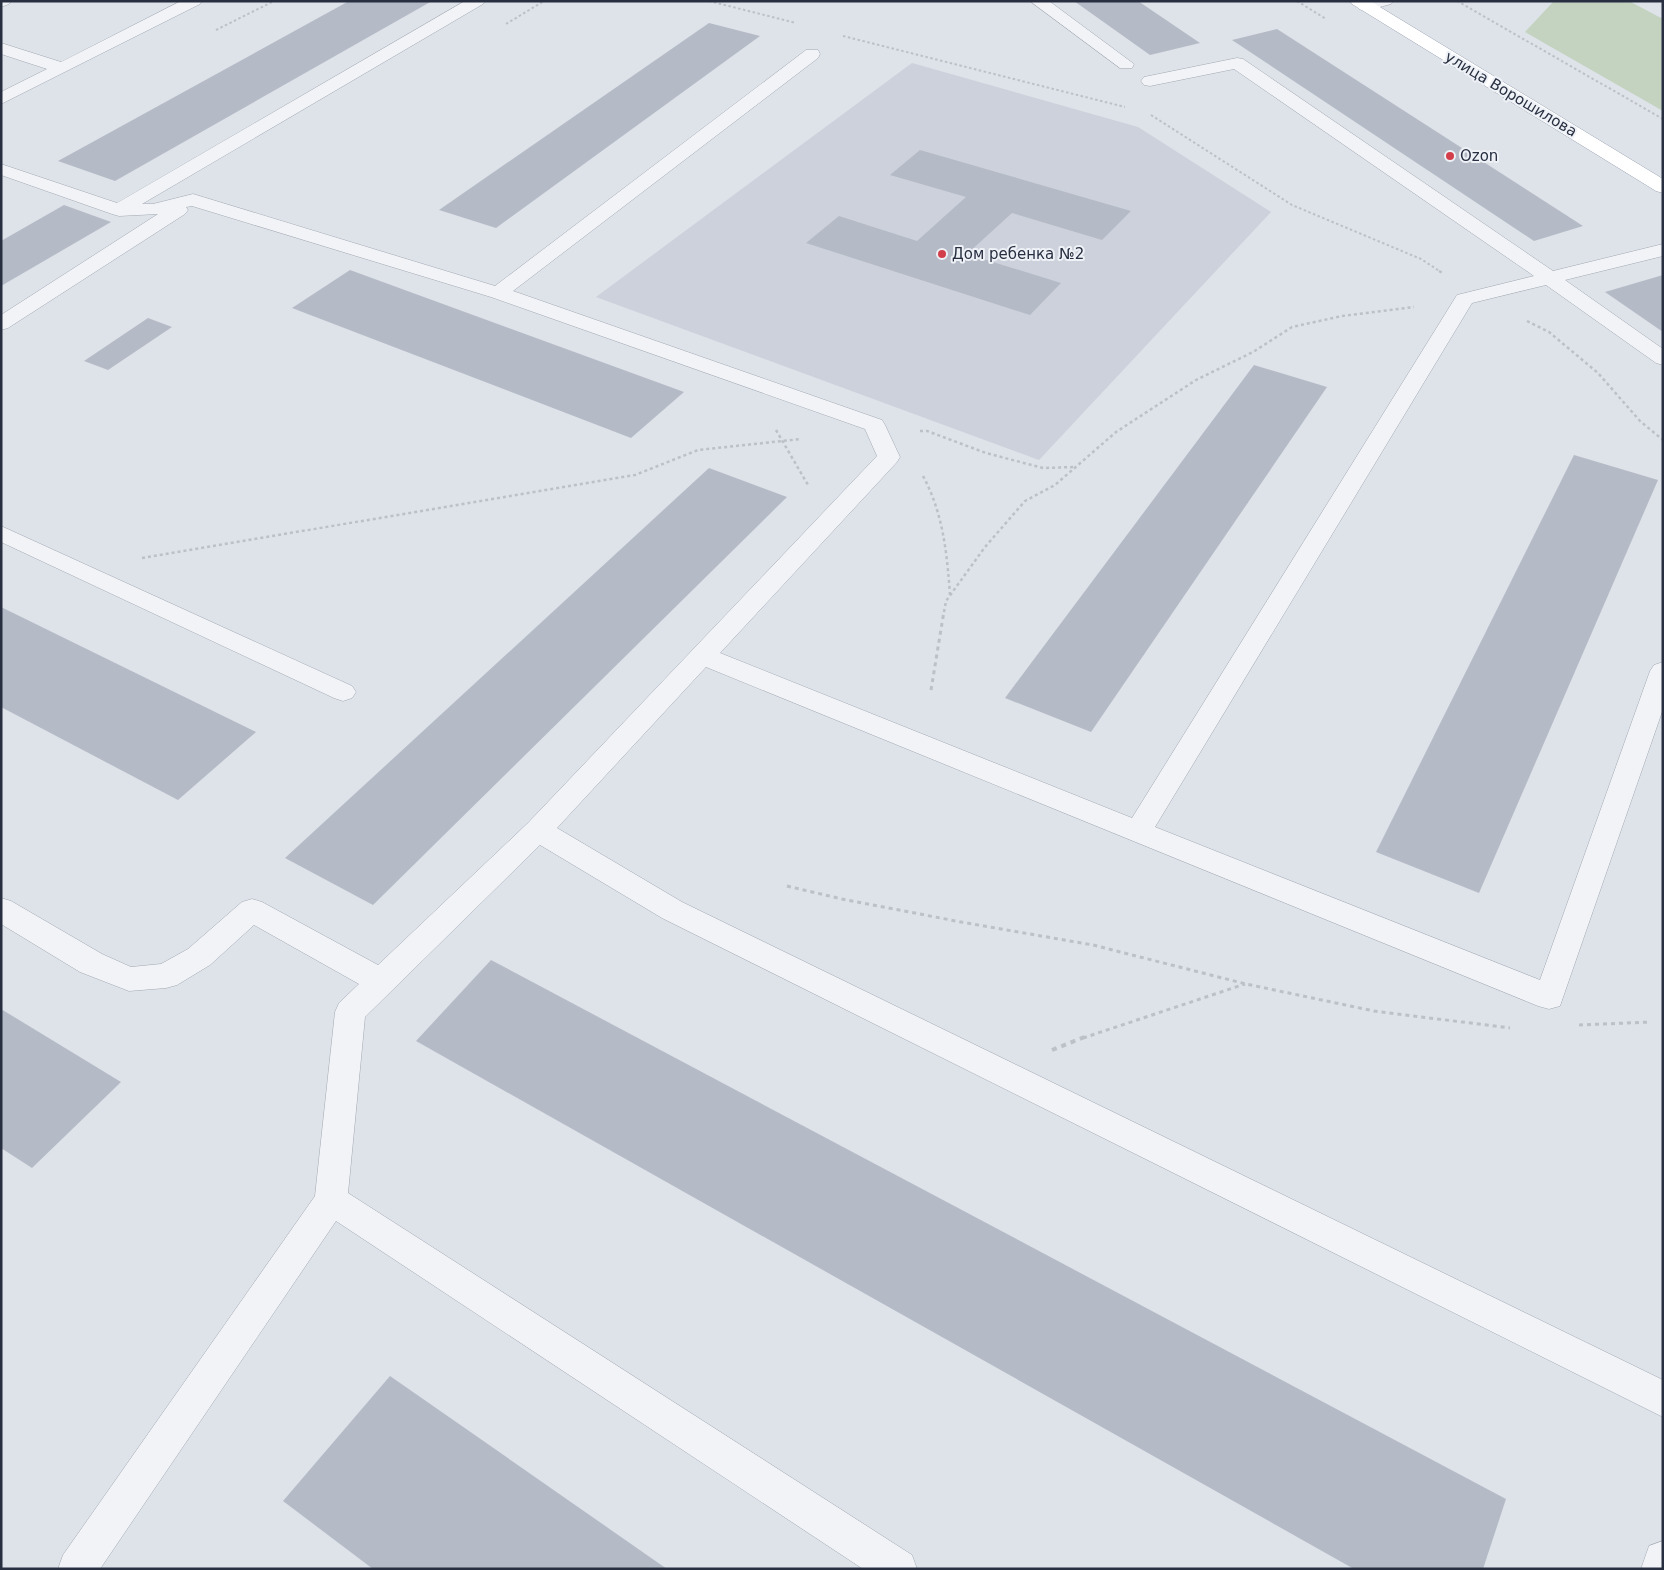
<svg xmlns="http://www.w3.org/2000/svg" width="1664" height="1570" font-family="'DejaVu Sans',sans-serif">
  <rect width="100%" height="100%" fill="#dee2e9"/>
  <!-- built -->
  <path fill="#ccd1db" d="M 912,63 L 1138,127 L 1271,212 L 1039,460 L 596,297 Z"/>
  <!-- green -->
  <path fill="#c3d3bf" d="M 1554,1 L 1629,1 L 1663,19 L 1663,111 L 1525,32 Z"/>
  <!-- building -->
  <g fill="#b5bbc6">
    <path d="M 349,1 L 432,1 L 115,181 L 58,161 Z"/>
    <path d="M 1074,1 L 1138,1 L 1200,43 L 1150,55 Z"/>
    <path d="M 709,23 L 760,36 L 496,228 L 439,210 Z"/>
    <path d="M 1277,29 L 1583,226 L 1534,241 L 1232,40 Z"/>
    <path d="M 920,150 L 1131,211 L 1102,240 L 1012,213 L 967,254 L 1061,283 L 1030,315 L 806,243 L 839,216 L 917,241 L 966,197 L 890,175 Z"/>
    <path d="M 64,205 L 111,222 L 1,286 L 1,241 Z"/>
    <path d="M 350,270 L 684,392 L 631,438 L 292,308 Z"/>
    <path d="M 1663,275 L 1663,332 L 1605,292 Z"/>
    <path d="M 148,318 L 172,327 L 108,370 L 84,361 Z"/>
    <path d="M 1254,365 L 1327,387 L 1091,732 L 1005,698 Z"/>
    <path d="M 1574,455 L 1658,480 L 1479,893 L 1376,852 Z"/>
    <path d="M 709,468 L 787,497 L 373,905 L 285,858 Z"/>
    <path d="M 1,607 L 256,732 L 178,800 L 1,707 Z"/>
    <path d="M 491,960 L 1506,1499 L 1483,1569 L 1354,1569 L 416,1041 Z"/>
    <path d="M 1,1009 L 121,1082 L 32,1168 L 1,1148 Z"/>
    <path d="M 390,1376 L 667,1569 L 373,1569 L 283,1501 Z"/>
  </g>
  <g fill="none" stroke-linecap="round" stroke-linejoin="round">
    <!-- minor casing -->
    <g stroke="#a3a9b3" stroke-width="1">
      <g id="minor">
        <path d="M 1,1 L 11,1 L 9,4 L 1,7 Z"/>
        <path d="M 181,1 L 202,1 L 200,4 L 1,104 L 1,92 L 47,69 L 1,54 L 1,43 L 61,62 Z"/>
        <path d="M 465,1 L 485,1 L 483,4 L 142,204 L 153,204 L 193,194 L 495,286 L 806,50 L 818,50 L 820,54 L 818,58 L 513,291 L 882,420 L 885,425 L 900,457 L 897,462 L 720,653 L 1132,818 L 1457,295 L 1534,276 L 1234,69 L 1150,86 L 1144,85 L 1141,81 L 1144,77 L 1237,58 L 1243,59 L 1553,271 L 1663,244 L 1663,256 L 1565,280 L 1663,349 L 1663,365 L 1656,363 L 1546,285 L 1472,303 L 1155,827 L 1540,980 L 1650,671 L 1654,665 L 1663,662 L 1663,709 L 1560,1006 L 1549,1009 L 1538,1006 L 706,667 L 557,828 L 682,902 L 1663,1380 L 1663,1417 L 662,918 L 540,845 L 365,1017 L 348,1193 L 912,1555 L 917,1569 L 863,1569 L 336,1221 L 100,1569 L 58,1569 L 63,1555 L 315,1196 L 335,1012 L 339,1003 L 359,984 L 254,925 L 210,965 L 177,985 L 166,988 L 129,991 L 80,972 L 1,924 L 1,898 L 11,901 L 102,954 L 131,967 L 161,964 L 188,949 L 242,902 L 252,899 L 262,902 L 378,965 L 528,823 L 877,456 L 865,429 L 491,297 L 192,206 L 186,207 L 188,210 L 185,214 L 8,328 L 1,330 L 1,315 L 158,214 L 119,216 L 112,214 L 1,175 L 1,164 L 117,203 Z"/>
        <path d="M 1030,1 L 1049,1 L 1134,64 L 1132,68 L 1120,68 Z"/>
        <path d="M 1365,1 L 1393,1 L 1391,4 L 1365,11 L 1359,9 L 1357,6 L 1359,3 Z"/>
        <path d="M 1,526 L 352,686 L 356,692 L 352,698 L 343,701 L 334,698 L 1,542 Z"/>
        <path d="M 1663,1541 L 1663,1569 L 1641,1569 L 1649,1546 Z"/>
      </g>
    </g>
    <!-- major casing -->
    <g stroke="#9da5b5" stroke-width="1">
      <path id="major" d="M 1350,1 L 1370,1 L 1663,179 L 1663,193 L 1656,191 L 1352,4 Z"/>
    </g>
    <!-- path-far3 -->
    <g stroke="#bcc0c7" stroke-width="2" stroke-dasharray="2.5 2.5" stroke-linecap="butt">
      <path d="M 709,1 L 796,23"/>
      <path d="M 1297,1 L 1326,19"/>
      <path d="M 1457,1 L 1663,119"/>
      <path d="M 506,24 L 544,1"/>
      <path d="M 216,30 L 274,1"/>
      <path d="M 843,36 L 1125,107"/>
      <path d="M 1151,115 L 1292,205 L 1421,259 L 1441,272"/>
    </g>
    <!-- path-far2 -->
    <g stroke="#bcc0c7" stroke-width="2.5" stroke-dasharray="3 3" stroke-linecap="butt">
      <path d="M 1439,271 L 1443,273"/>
      <path d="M 1527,321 L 1549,332 L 1598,373 L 1640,421 L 1663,440"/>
      <path d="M 776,430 L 808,485"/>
      <path d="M 920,431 L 927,431 L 986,453 L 1043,468 L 1076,467"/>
      <path d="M 923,476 C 943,513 947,553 950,595"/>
      <path d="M 142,558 L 635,475 L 698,450 L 801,439"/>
      <path d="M 944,612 L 946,601 L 985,547 L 1025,501 L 1055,485 L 1116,432 L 1196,380 L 1253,352 L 1292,327 L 1342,316 L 1414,307"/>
    </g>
    <!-- path-far1 -->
    <g stroke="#bcc0c7" stroke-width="3" stroke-dasharray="4 4" stroke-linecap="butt">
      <path d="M 931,690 L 944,611"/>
      <path d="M 787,886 L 842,899 L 961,922 L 1093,945 L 1246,984 L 1374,1011 L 1510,1028"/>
      <path d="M 1579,1025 L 1651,1022"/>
      <path d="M 1083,1038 L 1245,984"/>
    </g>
    <!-- path -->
    <path stroke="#bcc0c7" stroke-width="4" stroke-dasharray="5 5" stroke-linecap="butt" d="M 1052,1050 L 1087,1036"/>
    <!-- minor -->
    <use href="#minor" fill="#f1f3f7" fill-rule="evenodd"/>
    <!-- major -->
    <use href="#major" fill="#fff" fill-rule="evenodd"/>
  </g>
  <!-- markers -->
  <g fill="#d33e4b" stroke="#eef1f6" stroke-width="2">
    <circle cx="1450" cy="156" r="5"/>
    <circle cx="942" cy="254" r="5"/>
  </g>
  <g text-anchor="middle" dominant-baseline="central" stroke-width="4" stroke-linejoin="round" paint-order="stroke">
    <!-- far-street labels -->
    <g font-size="15" fill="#272f40" stroke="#eef1f6">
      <text transform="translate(1511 94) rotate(31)">улица Ворошилова</text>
    </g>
    <!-- far-poi labels -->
    <g font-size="15" fill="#272f40" stroke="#eef1f6" text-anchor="start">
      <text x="1460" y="156">Ozon</text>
      <text x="952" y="254">Дом ребенка №2</text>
    </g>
  </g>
  <!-- border -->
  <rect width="1664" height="1570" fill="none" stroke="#272f40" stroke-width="5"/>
</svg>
